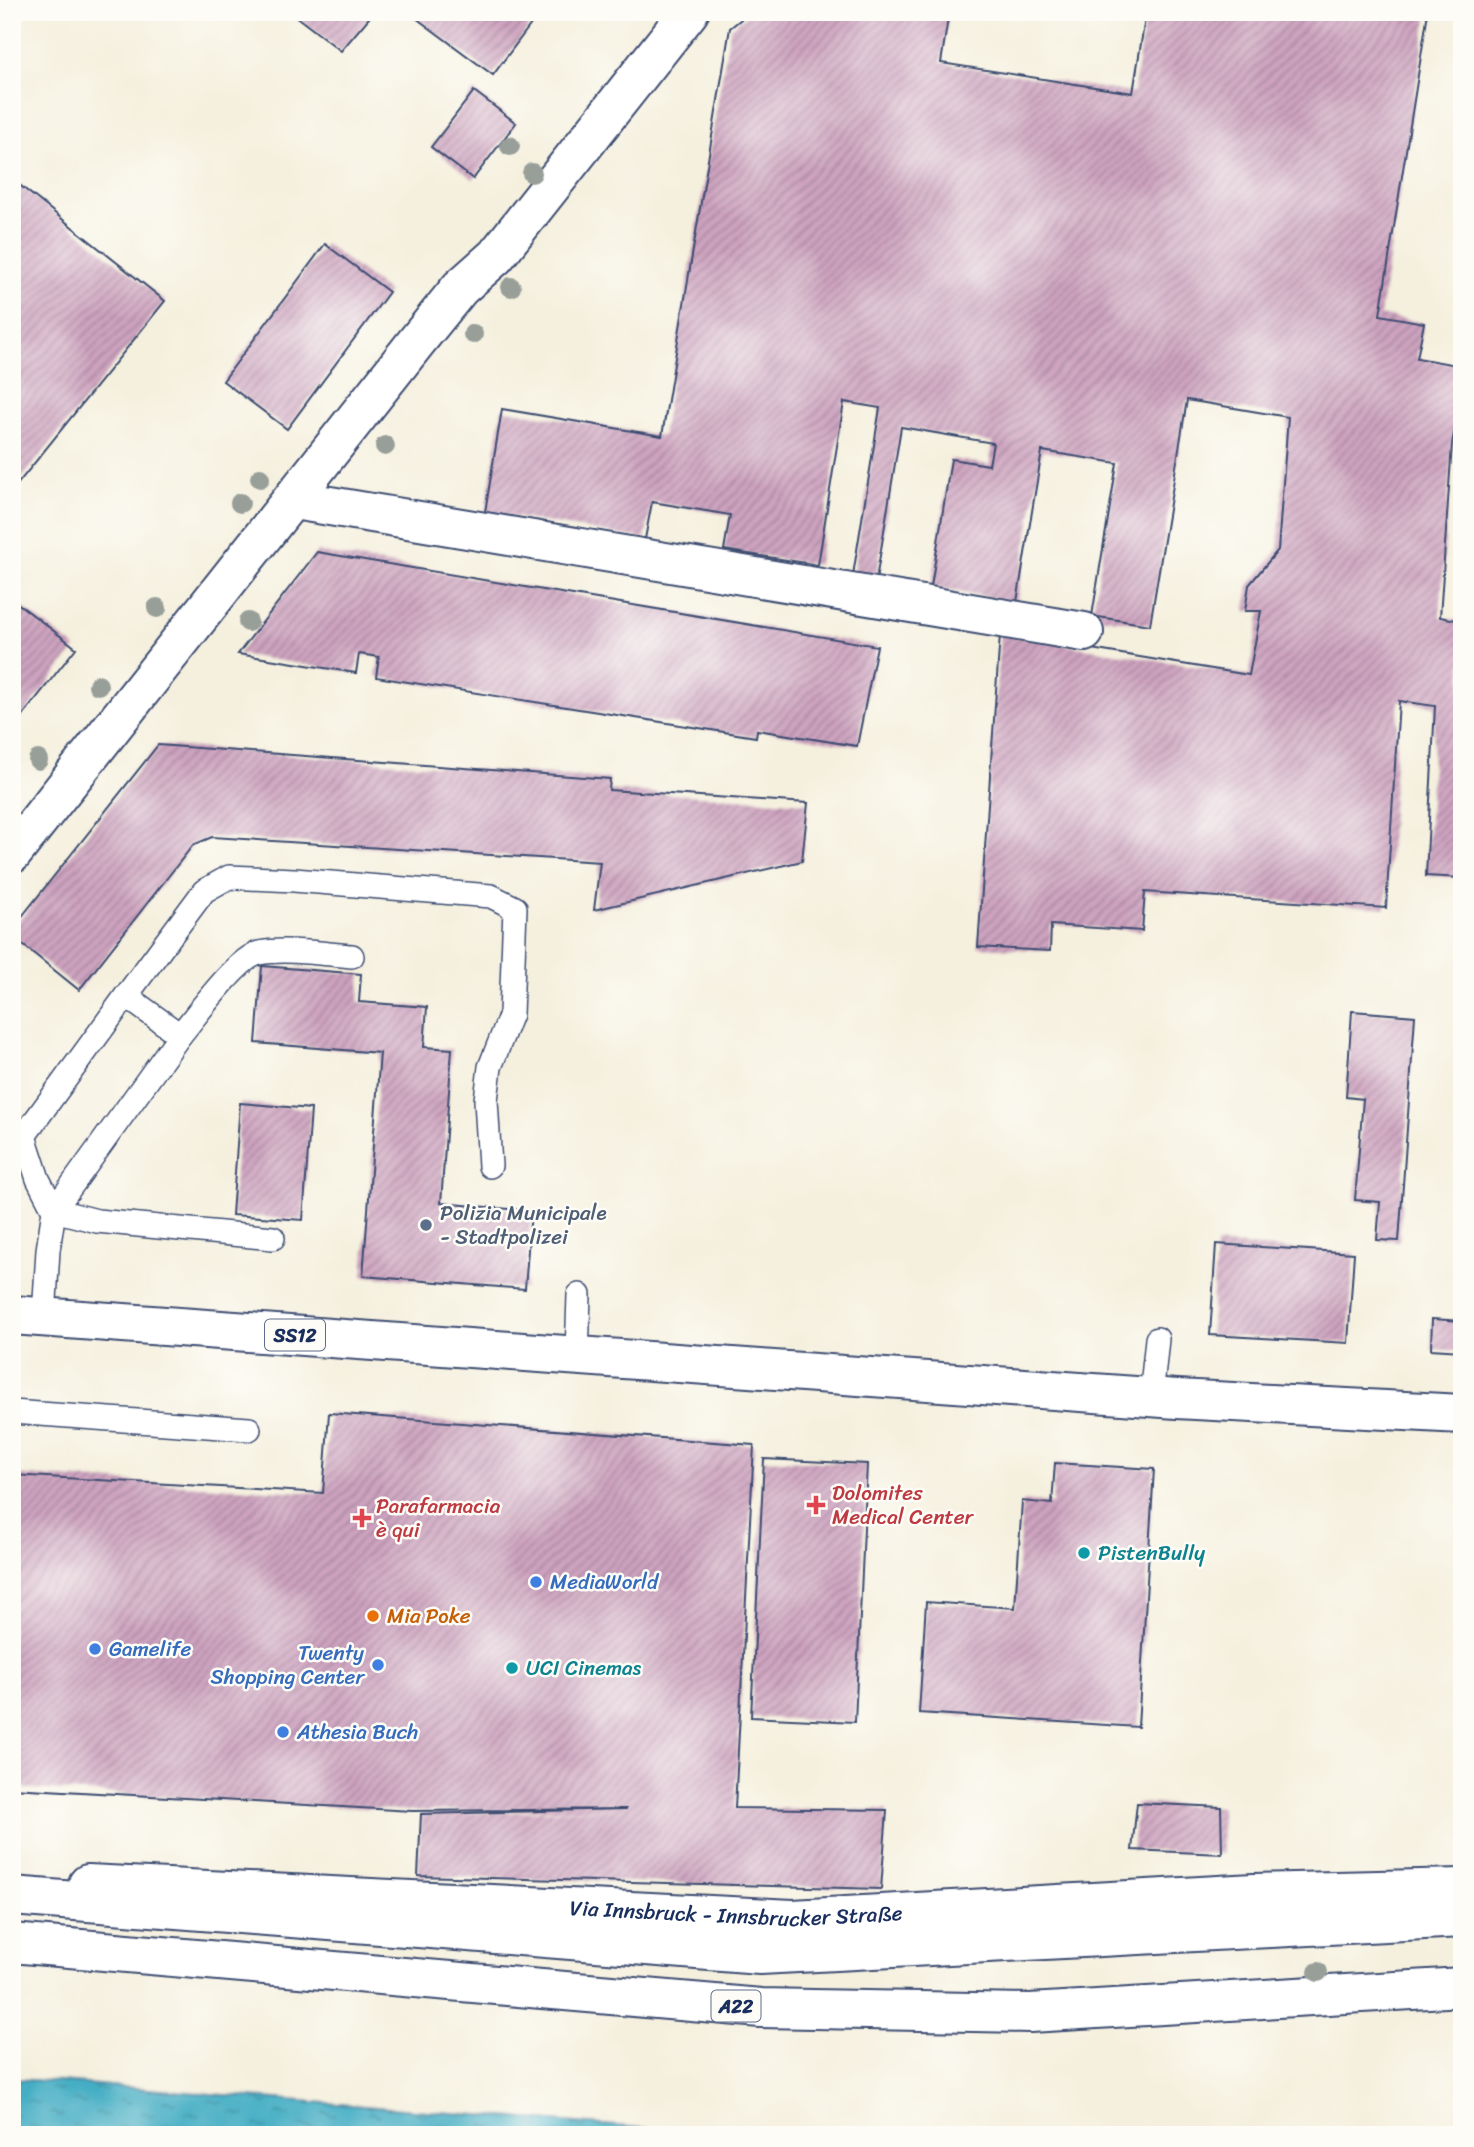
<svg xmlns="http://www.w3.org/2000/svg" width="1474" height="2147" font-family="Sriracha,sans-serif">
  <defs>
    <pattern id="water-ripples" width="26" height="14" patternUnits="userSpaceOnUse" patternTransform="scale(1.75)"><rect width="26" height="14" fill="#45aec4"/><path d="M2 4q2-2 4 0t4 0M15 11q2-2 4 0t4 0" fill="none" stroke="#398ea2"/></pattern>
    <pattern id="building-hatch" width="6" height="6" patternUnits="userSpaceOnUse" patternTransform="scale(1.75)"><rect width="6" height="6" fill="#cea3bf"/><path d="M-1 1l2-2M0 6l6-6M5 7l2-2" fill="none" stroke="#a6859e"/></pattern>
  </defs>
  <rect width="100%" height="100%" fill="#fdfcf7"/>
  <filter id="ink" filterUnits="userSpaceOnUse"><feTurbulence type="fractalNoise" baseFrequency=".0143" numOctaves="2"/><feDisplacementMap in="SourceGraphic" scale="14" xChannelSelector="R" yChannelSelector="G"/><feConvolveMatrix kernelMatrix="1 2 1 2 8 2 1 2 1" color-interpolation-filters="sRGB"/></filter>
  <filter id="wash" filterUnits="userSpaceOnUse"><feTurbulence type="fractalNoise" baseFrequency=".00686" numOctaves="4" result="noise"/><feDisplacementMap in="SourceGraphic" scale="28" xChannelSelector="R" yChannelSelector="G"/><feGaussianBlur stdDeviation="1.57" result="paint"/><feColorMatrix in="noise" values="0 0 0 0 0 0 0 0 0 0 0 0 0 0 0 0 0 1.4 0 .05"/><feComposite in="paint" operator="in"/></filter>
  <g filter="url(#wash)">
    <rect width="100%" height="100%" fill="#f5f0de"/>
    <!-- water -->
    <path fill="url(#water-ripples)" stroke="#306e91" stroke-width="2" d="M 12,2079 L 47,2081 L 730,2135 L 12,2135 Z"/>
    <g id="blocks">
      <!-- building -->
      <g fill="url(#building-hatch)">
        <path d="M 290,12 L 374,12 L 341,51 Z"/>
        <path d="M 408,12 L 540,12 L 493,75 Z"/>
        <path d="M 750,12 L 949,12 L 941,63 L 1133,93 L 1146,12 L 1428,12 L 1380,315 L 1424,323 L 1417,358 L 1462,366 L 1462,390 L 1452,444 L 1440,617 L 1462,621 L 1462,878 L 1426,876 L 1435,706 L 1399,701 L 1386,908 L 1145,892 L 1142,931 L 1051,925 L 1050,951 L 978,947 L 1000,634 L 1249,675 L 1261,611 L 1245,611 L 1249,585 L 1278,550 L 1288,417 L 1187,400 L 1150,625 L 1092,616 L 1117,463 L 1042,451 L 1017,602 L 931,587 L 951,459 L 989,465 L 993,443 L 901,427 L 876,580 L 853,575 L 880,408 L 844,402 L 818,565 L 724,550 L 730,515 L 652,502 L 645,539 L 485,512 L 502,409 L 662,436 L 730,28 Z"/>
        <path d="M 474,91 L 516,123 L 473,179 L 431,147 Z"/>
        <path d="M 12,179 L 165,301 L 12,491 Z"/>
        <path d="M 325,244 L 389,292 L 287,429 L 223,381 Z"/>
        <path d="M 317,552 L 877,646 L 857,746 L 757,730 L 756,737 L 376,677 L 379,657 L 359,654 L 356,673 L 238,654 Z"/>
        <path d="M 12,599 L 76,648 L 12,729 Z"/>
        <path d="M 158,745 L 610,779 L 609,790 L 808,803 L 802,861 L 594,910 L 600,862 L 212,837 L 193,845 L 79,990 L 12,936 L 12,929 Z"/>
        <path d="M 262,966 L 361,974 L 359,1002 L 427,1007 L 424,1047 L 452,1049 L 441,1203 L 531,1211 L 525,1289 L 363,1276 L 380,1053 L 256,1043 Z"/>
        <path d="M 1352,1011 L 1415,1016 L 1399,1241 L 1377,1240 L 1380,1202 L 1355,1200 L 1363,1099 L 1346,1097 Z"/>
        <path d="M 240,1103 L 311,1109 L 303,1220 L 232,1215 Z"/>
        <path d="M 1216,1244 L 1354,1253 L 1348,1343 L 1210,1335 Z"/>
        <path d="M 1432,1319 L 1462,1321 L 1462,1351 L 1431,1349 Z"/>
        <path d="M 329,1413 L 754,1445 L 735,1808 L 887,1810 L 881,1889 L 418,1876 L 421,1814 L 627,1809 L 412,1811 L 12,1788 L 12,1475 L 323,1493 Z"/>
        <path d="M 764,1459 L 867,1464 L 855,1722 L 751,1717 Z"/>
        <path d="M 1055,1463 L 1154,1469 L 1138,1727 L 919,1713 L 926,1602 L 1015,1608 L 1022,1501 L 1052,1504 Z"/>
        <path d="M 1137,1803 L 1221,1807 L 1222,1854 L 1132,1850 Z"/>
      </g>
    </g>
  </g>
  <g filter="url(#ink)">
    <use href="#blocks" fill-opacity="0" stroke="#3c4c71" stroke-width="2"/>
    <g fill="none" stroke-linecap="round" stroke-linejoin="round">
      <!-- service casing -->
      <g stroke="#3c4c71" stroke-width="26">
        <g id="service">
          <path d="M 126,996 L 204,891 L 229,877 L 294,880 L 491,896 L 515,908 L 511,1014 L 490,1067 L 486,1100 L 490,1166"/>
          <path d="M 180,1035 C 196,1016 237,958 259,953 C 285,948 326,954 352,956"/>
          <path d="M 44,1317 L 48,1250 L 54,1210 L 180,1035 L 126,996 L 24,1136 L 38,1179 L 54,1210 L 97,1221 L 273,1238"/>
          <path d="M 577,1356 L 579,1295"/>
          <path d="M 1151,1397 L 1157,1339"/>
          <path d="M 12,1412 L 249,1429"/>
        </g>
      </g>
      <!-- minor casing -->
      <g stroke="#3c4c71" stroke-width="42">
        <path id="minor" d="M 294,500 L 1084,632"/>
      </g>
      <!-- secondary casing -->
      <g stroke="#3c4c71" stroke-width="42">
        <path id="secondary" d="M 12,854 L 417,341 L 460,288 L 496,256 L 689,12"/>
      </g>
      <!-- primary casing -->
      <g stroke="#3c4c71" stroke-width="42">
        <g id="primary">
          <path d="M 12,1315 L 1177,1399 L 1462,1414"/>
          <path id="s1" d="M 88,1884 L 793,1919 L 1254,1893 L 1462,1888"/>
        </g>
      </g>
      <!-- motorway casing -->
      <g stroke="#3c4c71" stroke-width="42">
        <g id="motorway">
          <path d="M 12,1896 L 760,1955 L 1462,1918"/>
          <path d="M 12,1943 L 761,2008 L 1030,2013 L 1462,1987"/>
        </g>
      </g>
      <!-- service -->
      <use href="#service" stroke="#fff" stroke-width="23"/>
      <!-- minor -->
      <use href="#minor" stroke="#fff" stroke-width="38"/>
      <!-- secondary -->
      <use href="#secondary" stroke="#fff" stroke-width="38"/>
      <!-- primary -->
      <use href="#primary" stroke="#fff" stroke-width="38"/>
      <!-- motorway -->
      <use href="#motorway" stroke="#fff" stroke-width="38"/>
    </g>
    <!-- trees -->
    <g fill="#989f99">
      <circle cx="510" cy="146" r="10"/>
      <circle cx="532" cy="173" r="10"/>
      <circle cx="511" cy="287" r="10"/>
      <circle cx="473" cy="334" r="10"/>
      <circle cx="385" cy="446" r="10"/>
      <circle cx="260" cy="478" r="10"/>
      <circle cx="240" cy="503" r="10"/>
      <circle cx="157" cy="608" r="10"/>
      <circle cx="248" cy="622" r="10"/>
      <circle cx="98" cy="685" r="10"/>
      <circle cx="38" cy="760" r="10"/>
      <circle cx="1318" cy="1972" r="10"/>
    </g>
  </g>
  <!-- markers -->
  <circle fill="#5c6f8a" stroke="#fdfcf7" stroke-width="2.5" cx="426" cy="1225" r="7"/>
  <g fill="#e0444e" stroke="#fdfcf7" stroke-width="2.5">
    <path d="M812.5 1494.5h7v7h7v7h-7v7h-7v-7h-7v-7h7z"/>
    <path d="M358.5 1507.5h7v7h7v7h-7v7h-7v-7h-7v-7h7z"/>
  </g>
  <g fill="#0f9aa8" stroke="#fdfcf7" stroke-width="2.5">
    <circle cx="1084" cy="1553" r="7"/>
    <circle cx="512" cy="1668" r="7"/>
  </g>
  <g fill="#3f7fe0" stroke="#fdfcf7" stroke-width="2.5">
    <circle cx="536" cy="1582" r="7"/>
    <circle cx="95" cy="1649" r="7"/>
    <circle cx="378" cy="1665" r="7"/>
    <circle cx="283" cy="1732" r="7"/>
  </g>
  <circle fill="#e8710a" stroke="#fdfcf7" stroke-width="2.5" cx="373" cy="1616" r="7"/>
  <g text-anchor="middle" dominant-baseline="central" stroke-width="5" stroke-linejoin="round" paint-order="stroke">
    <!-- shield labels -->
    <g fill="#fdfcf7" stroke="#5f6c8c" stroke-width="2">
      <rect x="265" y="1319.5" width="60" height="31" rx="5"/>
      <rect x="711.5" y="1990.5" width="49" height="31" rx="5"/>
    </g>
    <g font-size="19" font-weight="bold" fill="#1b2f5e">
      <text x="295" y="1335">SS12</text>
      <text x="736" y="2006">A22</text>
    </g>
    <!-- service labels -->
    <g font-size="21" fill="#4e5e75" stroke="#fdfcf7" text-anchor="start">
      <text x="440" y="1213">Polizia Municipale<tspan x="440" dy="24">- Stadtpolizei</tspan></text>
    </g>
    <!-- health labels -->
    <g font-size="21" fill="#be3a42" stroke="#fdfcf7" text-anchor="start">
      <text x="832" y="1493">Dolomites<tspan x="832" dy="24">Medical Center</tspan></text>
      <text x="376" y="1506">Parafarmacia<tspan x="376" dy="24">è qui</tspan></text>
    </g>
    <!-- culture labels -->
    <g font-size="21" fill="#0d838f" stroke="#fdfcf7" text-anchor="start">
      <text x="1098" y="1553">PistenBully</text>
      <text x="526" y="1668">UCI Cinemas</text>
    </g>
    <!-- shop labels -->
    <g font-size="21" fill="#366cbe" stroke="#fdfcf7" text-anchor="start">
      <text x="550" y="1582">MediaWorld</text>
      <text x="109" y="1649">Gamelife</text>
      <text x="364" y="1653" text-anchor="end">Twenty<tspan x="364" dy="24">Shopping Center</tspan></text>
      <text x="297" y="1732">Athesia Buch</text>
    </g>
    <!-- food labels -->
    <g font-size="21" fill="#c56008" stroke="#fdfcf7" text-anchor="start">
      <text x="387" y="1616">Mia Poke</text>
    </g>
    <!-- street labels -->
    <g font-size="21" fill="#1b2f5e" stroke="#fdfcf7">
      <text stroke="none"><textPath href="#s1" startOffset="649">Via Innsbruck - Innsbrucker Straße</textPath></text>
    </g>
  </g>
  <!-- margin -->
  <rect width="1474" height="2147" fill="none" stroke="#fdfcf7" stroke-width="42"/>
</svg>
